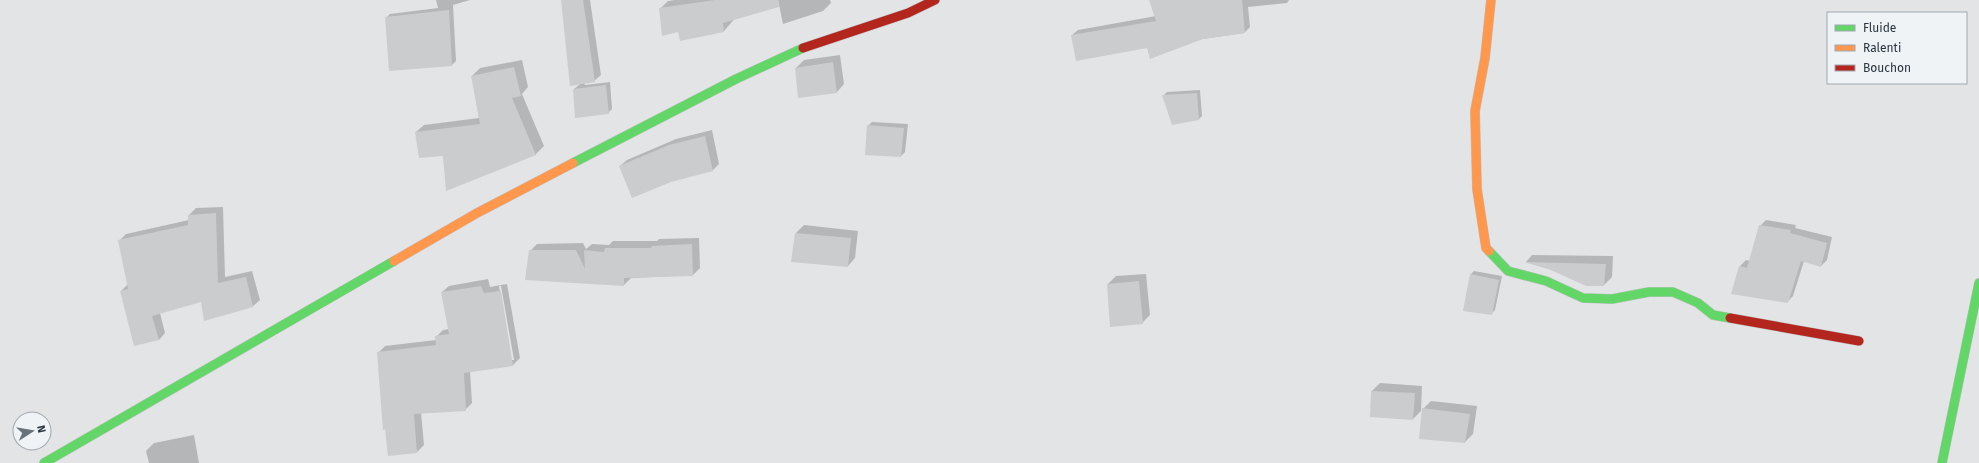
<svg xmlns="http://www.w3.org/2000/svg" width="1979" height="463" font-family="'Fira Sans',sans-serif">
  <rect width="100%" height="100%" fill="#e2e4e6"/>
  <!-- shadow -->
  <g fill="#0003" fill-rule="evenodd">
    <path d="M 436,0 L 470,0 L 453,5 L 456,61 L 452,65 L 386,18 L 390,14 L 438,8 Z"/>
    <path d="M 562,0 L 590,0 L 601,75 L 594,81 L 584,83 L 585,85 L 610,82 L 612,109 L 608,113 L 574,89 L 580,84 Z"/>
    <path d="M 675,0 L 751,0 L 724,31 L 679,31 L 660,9 L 668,1 Z"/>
    <path d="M 778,0 L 830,0 L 831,3 L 823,11 L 783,24 Z"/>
    <path d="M 1152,0 L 1289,0 L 1287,3 L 1248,7 L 1250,27 L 1244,33 L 1147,47 L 1072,35 L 1078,30 L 1156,16 Z"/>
    <path d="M 840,55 L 844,84 L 837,92 L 796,68 L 804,60 Z"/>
    <path d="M 522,60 L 528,87 L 522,94 L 544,146 L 536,154 L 447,189 L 443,154 L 416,132 L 424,125 L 479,118 L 472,76 L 480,68 Z"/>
    <path d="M 1200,90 L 1202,116 L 1198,120 L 1163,96 L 1167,92 Z"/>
    <path d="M 872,122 L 908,124 L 905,152 L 901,156 L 868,126 Z"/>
    <path d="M 712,130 L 719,164 L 713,170 L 620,166 L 627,160 L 676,139 Z"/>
    <path d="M 223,207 L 225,277 L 252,271 L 260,300 L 253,306 L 205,320 L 202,301 L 160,313 L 165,333 L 159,340 L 121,291 L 128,284 L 120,240 L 126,234 L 189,220 L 189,215 L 196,208 Z"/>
    <path d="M 1766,220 L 1796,225 L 1795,228 L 1832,237 L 1827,260 L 1821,266 L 1804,261 L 1793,296 L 1787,302 L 1740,266 L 1746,260 L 1750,261 L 1760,226 Z"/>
    <path d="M 804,225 L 858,231 L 855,258 L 848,266 L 792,261 L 796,233 Z"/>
    <path d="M 699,238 L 700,268 L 693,275 L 631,278 L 624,285 L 530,251 L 537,244 L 583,243 L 586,249 L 592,244 L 609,245 L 613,241 L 657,241 L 659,239 Z"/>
    <path d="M 1532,255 L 1613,256 L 1612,277 L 1604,285 L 1526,262 Z"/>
    <path d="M 1474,271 L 1502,276 L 1495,310 L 1491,314 L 1470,275 Z"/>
    <path d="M 1146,274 L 1150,315 L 1142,323 L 1108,284 L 1116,276 Z"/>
    <path d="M 488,279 L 490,287 L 507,284 L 520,358 L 513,365 L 470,371 L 472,403 L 465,410 L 421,412 L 424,445 L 417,452 L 378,353 L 385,346 L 436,340 L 436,337 L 443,330 L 449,329 L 442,292 L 449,286 ZM 499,286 L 501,286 L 514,360 L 511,360 Z"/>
    <path d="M 1380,383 L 1422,386 L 1421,411 L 1413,419 L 1371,416 L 1372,391 Z"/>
    <path d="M 1431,401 L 1477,406 L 1473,434 L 1465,442 L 1423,409 Z"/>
    <path d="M 194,435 L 199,463 L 149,463 L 146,451 L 154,443 Z"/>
  </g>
  <!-- building -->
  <g fill="#caccce">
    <path d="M 561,0 L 583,0 L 595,82 L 570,86 Z"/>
    <path d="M 715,0 L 778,0 L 779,7 L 723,23 L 724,32 L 680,41 L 678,32 L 662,36 L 659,8 Z"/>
    <path d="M 1149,0 L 1242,0 L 1245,33 L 1203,39 L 1150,59 L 1147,48 L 1076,61 L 1071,35 L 1156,21 Z"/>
    <path d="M 449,10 L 452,66 L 389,71 L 385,17 Z"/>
    <path d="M 833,62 L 837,93 L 798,98 L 795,68 Z"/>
    <path d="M 514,67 L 521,96 L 512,98 L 536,155 L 446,191 L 443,156 L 419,158 L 415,132 L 480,124 L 471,76 Z"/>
    <path d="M 606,85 L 609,114 L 575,118 L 573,89 Z"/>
    <path d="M 1197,93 L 1199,120 L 1172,125 L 1162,95 Z"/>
    <path d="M 867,125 L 904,128 L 901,157 L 865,155 Z"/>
    <path d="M 705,136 L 713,171 L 671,182 L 632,198 L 619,166 L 669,145 Z"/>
    <path d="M 216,213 L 218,283 L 246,277 L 253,307 L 204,321 L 201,302 L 152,316 L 159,340 L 134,346 L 120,291 L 128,289 L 118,240 L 188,225 L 188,215 Z"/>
    <path d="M 1759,225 L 1791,230 L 1790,233 L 1827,243 L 1821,267 L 1801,261 L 1788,303 L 1731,294 L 1739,266 L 1747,268 Z"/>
    <path d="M 795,233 L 851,238 L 848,267 L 791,262 Z"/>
    <path d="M 692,244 L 693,276 L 624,278 L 624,286 L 525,280 L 529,250 L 576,250 L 585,269 L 584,250 L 604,252 L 605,248 L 652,248 L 651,246 Z"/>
    <path d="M 1524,262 L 1606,264 L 1604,286 L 1586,286 L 1551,270 Z"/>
    <path d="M 1470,274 L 1499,280 L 1492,315 L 1463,311 Z"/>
    <path d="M 1139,281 L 1143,324 L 1110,327 L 1107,284 Z"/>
    <path d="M 481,286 L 484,293 L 501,291 L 513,366 L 464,373 L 466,411 L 414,414 L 417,453 L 388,456 L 385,429 L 383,430 L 377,352 L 436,345 L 435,336 L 449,334 L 441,292 Z"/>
    <path d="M 1371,391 L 1415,393 L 1413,420 L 1370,417 Z"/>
    <path d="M 1422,408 L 1470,414 L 1465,443 L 1419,439 Z"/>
  </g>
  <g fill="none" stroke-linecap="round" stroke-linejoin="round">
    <!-- fast casing -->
    <g stroke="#c0c2c4" stroke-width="10">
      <g id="fast">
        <path d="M 573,163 L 736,79 L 803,48"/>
        <path d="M 1489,251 L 1508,271 L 1546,281 L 1583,298 L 1612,299 L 1649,292 L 1673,292 L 1698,303 L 1713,315 L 1730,318"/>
        <path d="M 44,463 L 394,261"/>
        <path d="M 1942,463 L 1979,283"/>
      </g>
    </g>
    <!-- slow casing -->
    <g stroke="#c0c2c4" stroke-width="10">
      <g id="slow">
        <path d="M 1489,251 L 1486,248 L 1477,189 L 1475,111 L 1485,58 L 1491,0"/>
        <path d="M 394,261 L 477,213 L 573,163"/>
      </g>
    </g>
    <!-- jam casing -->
    <g stroke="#c0c2c4" stroke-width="10">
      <g id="jam">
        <path d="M 803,48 L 908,13 L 935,0"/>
        <path d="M 1730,318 L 1859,341"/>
      </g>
    </g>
    <!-- fast -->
    <use href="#fast" stroke="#63d668" stroke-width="9"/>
    <!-- slow -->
    <use href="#slow" stroke="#ff974d" stroke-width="9"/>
    <!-- jam -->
    <use href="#jam" stroke="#b3261e" stroke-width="9"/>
  </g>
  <!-- legend -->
  <rect x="1827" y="12" width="140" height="72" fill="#eff3f6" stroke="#a0a7ad"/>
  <rect x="1835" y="25" width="20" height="6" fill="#63d668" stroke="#a0a7ad"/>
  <text x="1863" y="32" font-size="12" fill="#29343f">Fluide</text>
  <rect x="1835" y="45" width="20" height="6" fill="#ff974d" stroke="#a0a7ad"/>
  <text x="1863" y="52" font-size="12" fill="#29343f">Ralenti</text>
  <rect x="1835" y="65" width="20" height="6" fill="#b3261e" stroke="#a0a7ad"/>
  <text x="1863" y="72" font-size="12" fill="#29343f">Bouchon</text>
  <!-- north arrow -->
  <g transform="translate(32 431) rotate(78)"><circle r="19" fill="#eff3f6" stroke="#a0a7ad"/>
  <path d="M0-3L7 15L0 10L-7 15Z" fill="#6a7279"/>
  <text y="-6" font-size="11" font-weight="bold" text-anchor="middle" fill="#29343f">N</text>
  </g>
</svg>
